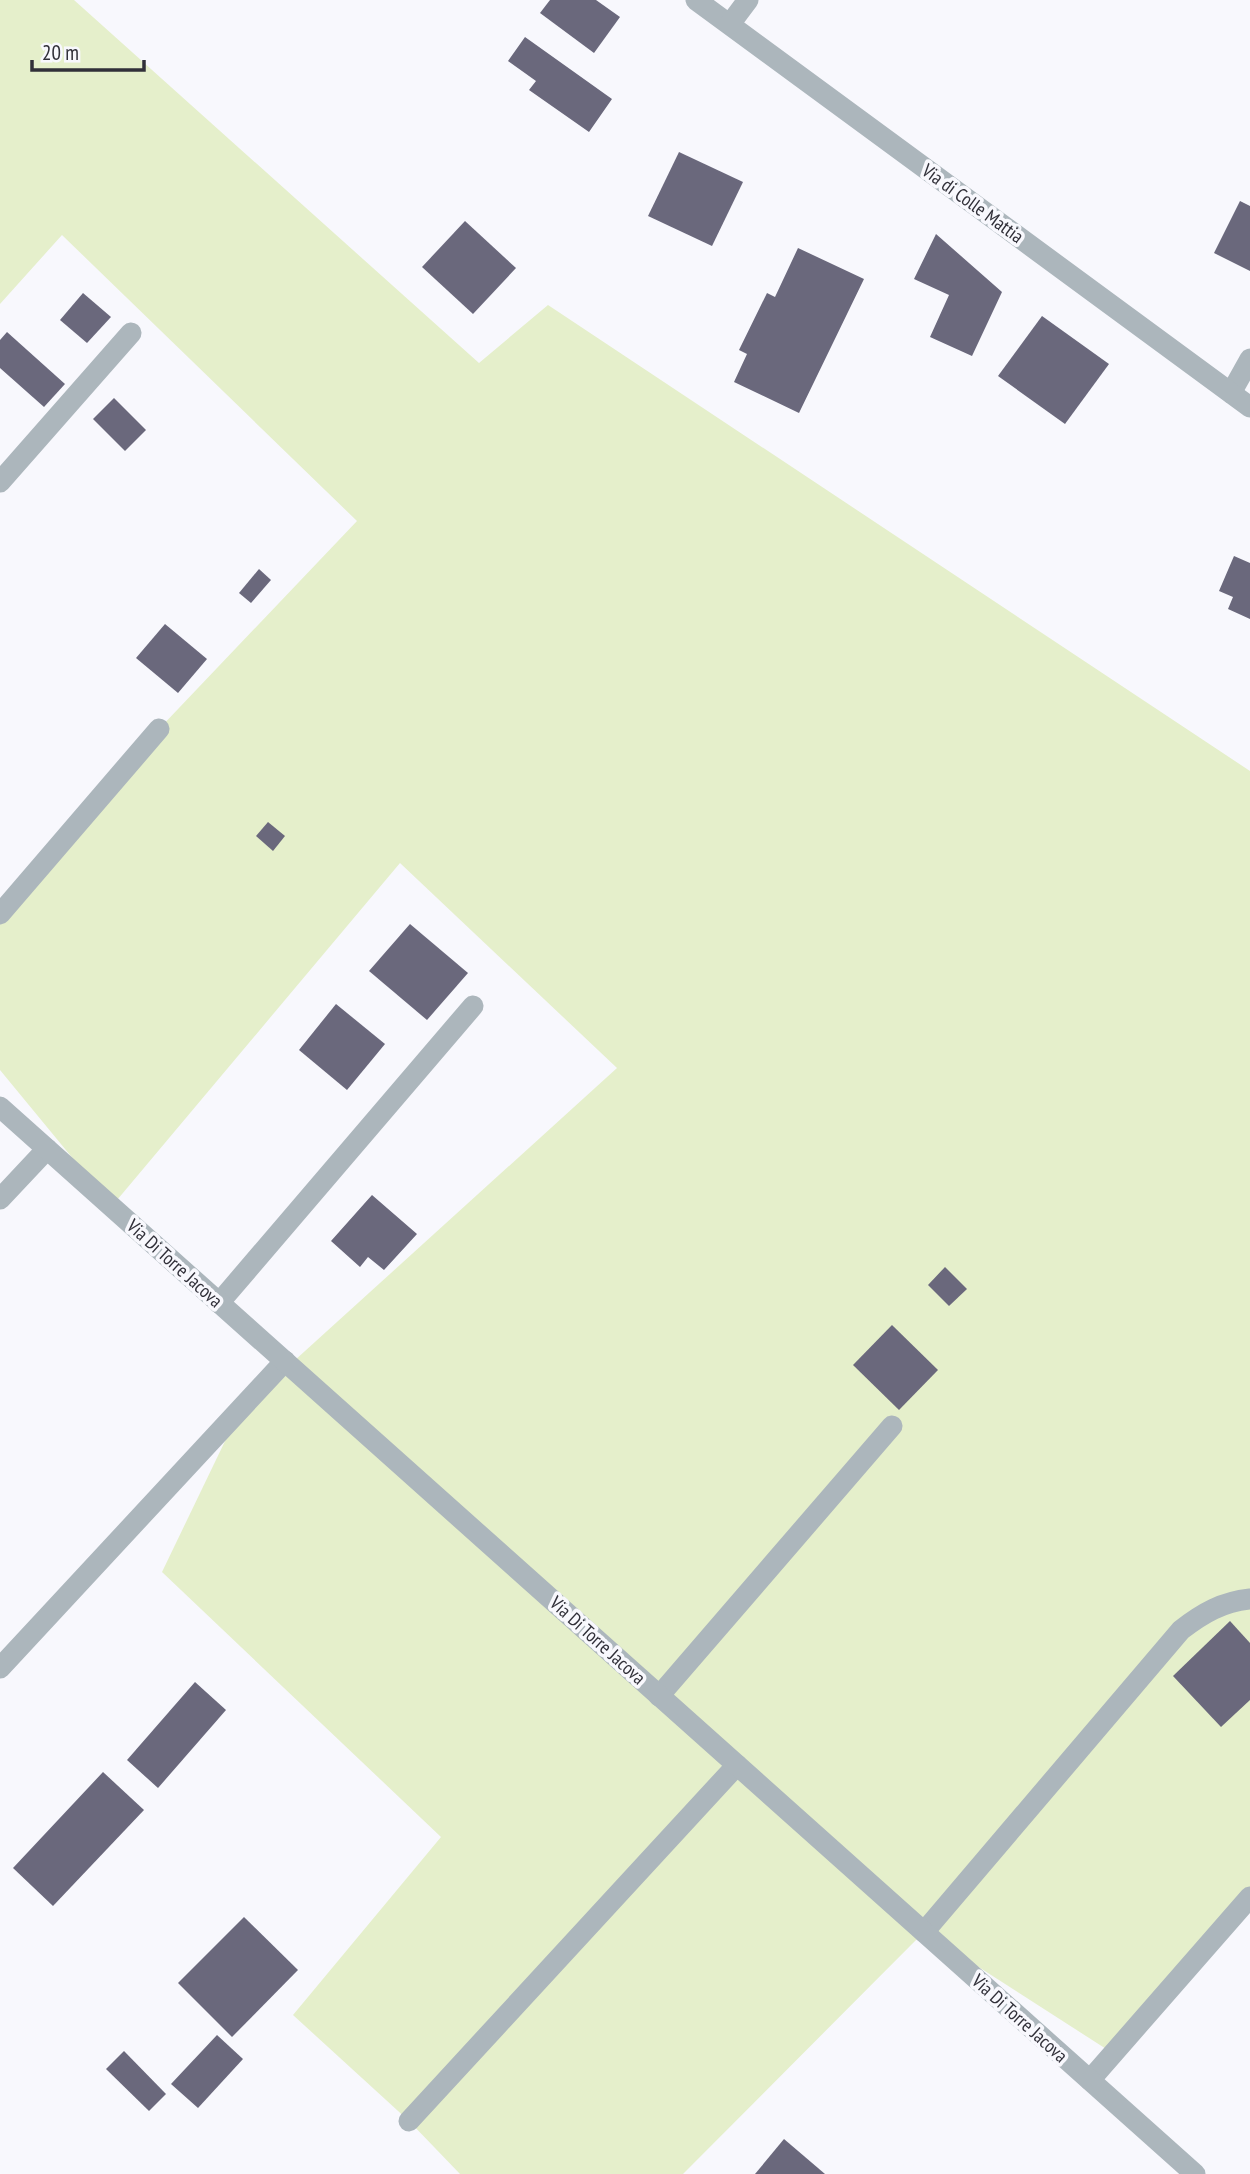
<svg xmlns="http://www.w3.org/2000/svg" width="1250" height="2174" font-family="'PT Sans Narrow',sans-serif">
  <rect width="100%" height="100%" fill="#f8f8fd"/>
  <!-- green -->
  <path fill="#e5efcb" d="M 0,0 L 74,0 L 479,363 L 548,305 L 1250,771 L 1250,1897 L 1114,2054 L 924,1932 L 683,2174 L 460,2174 L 409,2121 L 293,2015 L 441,1837 L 162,1572 L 240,1410 L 617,1068 L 400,863 L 112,1206 L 0,1070 L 0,914 L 159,729 L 357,521 L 62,235 L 0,304 Z"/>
  <!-- building -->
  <g fill="#6a687c">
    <path d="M 550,0 L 596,0 L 620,17 L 594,53 L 540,13 Z"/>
    <path d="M 525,37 L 612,99 L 589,132 L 529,90 L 536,81 L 508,61 Z"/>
    <path d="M 679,152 L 743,182 L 712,246 L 648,216 Z"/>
    <path d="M 1240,201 L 1250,206 L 1250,271 L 1214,253 Z"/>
    <path d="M 465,221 L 516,268 L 473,314 L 422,267 Z"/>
    <path d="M 936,234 L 1002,292 L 972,356 L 930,337 L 949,295 L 914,279 Z"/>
    <path d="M 798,248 L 864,279 L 799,413 L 734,382 L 747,354 L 739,350 L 767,293 L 775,297 Z"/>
    <path d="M 83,293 L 111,317 L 87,343 L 60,320 Z"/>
    <path d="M 1042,316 L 1109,364 L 1065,424 L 998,376 Z"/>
    <path d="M 7,332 L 65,384 L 44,407 L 0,368 L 0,340 Z"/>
    <path d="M 114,398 L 146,430 L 125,451 L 93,419 Z"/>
    <path d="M 1234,556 L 1250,563 L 1250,619 L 1228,609 L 1233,597 L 1219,591 Z"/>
    <path d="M 259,569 L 271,580 L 251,603 L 239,593 Z"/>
    <path d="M 165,624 L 207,659 L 178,693 L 136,658 Z"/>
    <path d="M 268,822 L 285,836 L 273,851 L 256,836 Z"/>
    <path d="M 410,924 L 468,973 L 427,1020 L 369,971 Z"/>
    <path d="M 336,1004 L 385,1044 L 347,1090 L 299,1050 Z"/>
    <path d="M 372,1195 L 417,1234 L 384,1270 L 368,1257 L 360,1267 L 331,1241 Z"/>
    <path d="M 945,1267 L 967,1289 L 949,1306 L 928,1285 Z"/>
    <path d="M 892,1325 L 938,1370 L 899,1410 L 853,1365 Z"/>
    <path d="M 1230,1621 L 1250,1643 L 1250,1700 L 1221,1727 L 1173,1676 Z"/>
    <path d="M 195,1682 L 226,1710 L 158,1788 L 127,1760 Z"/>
    <path d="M 103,1772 L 144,1810 L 53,1906 L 13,1868 Z"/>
    <path d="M 244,1917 L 298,1970 L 232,2037 L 178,1983 Z"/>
    <path d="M 217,2035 L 243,2059 L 198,2108 L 171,2084 Z"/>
    <path d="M 124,2051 L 166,2094 L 149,2111 L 106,2069 Z"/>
    <path d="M 784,2139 L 825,2174 L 755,2174 Z"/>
  </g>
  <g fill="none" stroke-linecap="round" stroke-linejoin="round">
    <!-- lane -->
    <g stroke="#acb6bc" stroke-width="21">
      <path d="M 1231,393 L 1250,359"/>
      <path d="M 0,482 L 131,333"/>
      <path d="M 0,914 L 159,729"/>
      <path d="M 0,1199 L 47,1149"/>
      <path d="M 219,1303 L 473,1006"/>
      <path d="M 0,1668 L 285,1361"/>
      <path d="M 659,1696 L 892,1426"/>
      <path d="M 924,1932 L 1181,1630 C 1203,1613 1222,1602 1250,1599"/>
      <path d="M 1090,2080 L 1250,1897"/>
      <path d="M 409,2121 L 737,1765"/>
    </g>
    <!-- street -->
    <g stroke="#acb6bc" stroke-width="21">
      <path d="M 696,0 L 1250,407"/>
      <path d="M 730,24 L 748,0"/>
      <path d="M 0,1107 L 1195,2174"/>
    </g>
  </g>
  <g text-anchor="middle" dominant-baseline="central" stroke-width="7" stroke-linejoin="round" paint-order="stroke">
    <!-- street labels -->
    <g font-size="19" fill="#313039" stroke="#f8f8fd">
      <text transform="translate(973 203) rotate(36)">Via di Colle Mattia</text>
      <text transform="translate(175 1263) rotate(42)">Via Di Torre Jacova</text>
      <text transform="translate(598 1640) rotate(42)">Via Di Torre Jacova</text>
      <text transform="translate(1020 2018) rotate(42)">Via Di Torre Jacova</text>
    </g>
  </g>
  <!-- scale -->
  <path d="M32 60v10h112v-10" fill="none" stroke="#313039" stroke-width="3.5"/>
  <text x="42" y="60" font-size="21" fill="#313039" stroke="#f8f8fd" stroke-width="5" paint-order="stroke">20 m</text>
</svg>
